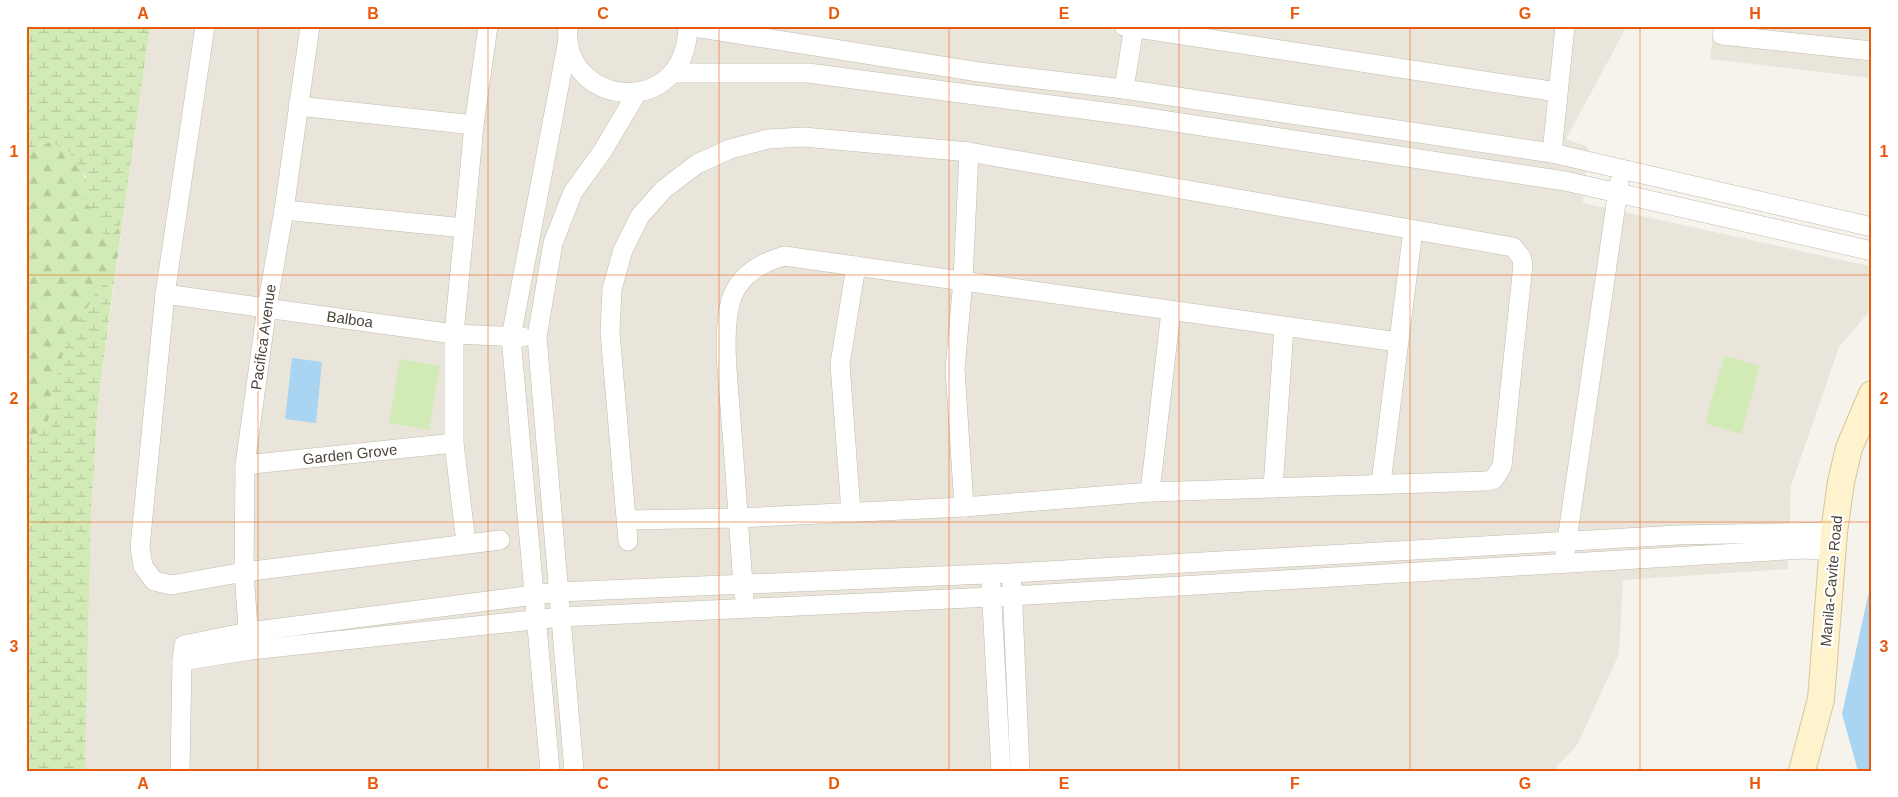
<svg xmlns="http://www.w3.org/2000/svg" width="1898" height="797" font-family="Helvetica,sans-serif">
  <defs>
    <pattern id="forest-firs" width="22" height="20" patternUnits="userSpaceOnUse" patternTransform="scale(1.25)"><rect width="22" height="20" fill="#d2eab5"/><path d="M5 1l3.5 6h-7zM16 11l3.5 6h-7z" fill="#b6ca9c"/></pattern>
    <pattern id="wetland-marsh" width="20" height="14" patternUnits="userSpaceOnUse" patternTransform="scale(1.25)"><rect width="20" height="14" fill="#d2eab5"/><path d="M1 5h8M5 5V1M11 12h8M15 12V8" fill="none" stroke="#b6ca9c"/></pattern>
  </defs>
  <rect width="100%" height="100%" fill="#f6f3ec"/>
  <!-- residential -->
  <g fill="#eae5da">
    <path d="M 150,26 L 1627,26 L 1566,139 L 1588,147 L 1583,203 L 1869,266 L 1872,267 L 1872,308 L 1839,347 L 1791,486 L 1788,569 L 1623,580 L 1619,654 L 1577,745 L 1553,771 L 85,771 L 91,513 L 98,403 Z"/>
    <path d="M 1714,26 L 1872,26 L 1872,78 L 1710,59 Z"/>
  </g>
  <!-- green -->
  <g fill="#d2eab5">
    <path d="M 1724,356 L 1760,366 L 1741,434 L 1705,423 Z"/>
    <path d="M 400,359 L 440,366 L 429,430 L 389,423 Z"/>
  </g>
  <!-- forest -->
  <path fill="url(#forest-firs)" d="M 50,142 L 68,151 L 82,169 L 104,237 L 115,232 L 123,219 L 112,296 L 107,285 L 100,285 L 90,304 L 51,395 L 50,414 L 46,428 L 41,434 L 26,436 L 26,151 Z"/>
  <!-- wetland -->
  <g fill="url(#wetland-marsh)">
    <path d="M 26,26 L 150,26 L 123,219 L 115,232 L 104,237 L 81,191 L 86,176 L 68,151 L 50,142 L 26,151 Z"/>
    <path d="M 100,285 L 107,285 L 112,296 L 98,403 L 91,513 L 85,771 L 26,771 L 26,436 L 41,434 L 46,428 L 50,414 L 51,395 L 66,344 Z"/>
  </g>
  <!-- water -->
  <g fill="#a9d4f2">
    <path d="M 292,358 L 322,362 L 316,423 L 285,419 Z"/>
    <path d="M 1872,578 L 1872,771 L 1858,771 L 1842,714 Z"/>
  </g>
  <g fill="none" stroke-linecap="round" stroke-linejoin="round">
    <!-- minor casing -->
    <g stroke="#c2bbae" stroke-width="20">
      <g id="minor">
        <path d="M 205,26 L 165,294 L 140,547 L 143,566 L 154,581 L 171,585 L 244,572 L 500,540"/>
        <path d="M 568,26 C 560,106 686,123 688,26"/>
        <path d="M 688,26 L 979,72 L 1124,89 L 1552,153 L 1872,227"/>
        <path d="M 1124,26 L 1557,92"/>
        <path d="M 1722,35 L 1872,51"/>
        <path d="M 674,73 L 808,73 L 1135,116 L 1565,181 L 1872,251"/>
        <path d="M 1124,89 L 1134,26"/>
        <path d="M 298,106 L 474,125"/>
        <path d="M 1552,153 L 1565,26"/>
        <path d="M 284,210 L 464,228"/>
        <path d="M 165,294 L 454,334 L 523,337"/>
        <path d="M 245,465 L 454,443"/>
        <path d="M 1381,483 L 1413,230"/>
        <path d="M 1273,488 L 1284,327"/>
        <path d="M 1150,492 L 1171,311"/>
        <path d="M 964,507 L 955,369 L 963,280 L 969,152"/>
        <path d="M 851,512 L 840,364 L 856,266"/>
        <path d="M 626,520 L 738,518 L 964,507 L 1150,492 L 1487,481 L 1494,479 L 1502,466 L 1523,264 L 1521,257 L 1513,247 L 969,152 L 803,137 L 768,139 L 730,149 L 697,164 L 664,189 L 640,216 L 623,250 L 612,289 L 610,332 L 628,541"/>
        <path d="M 466,543 L 454,443 L 454,334 L 474,125 L 488,26"/>
        <path d="M 1565,554 L 1619,183"/>
        <path d="M 991,585 L 1001,771"/>
        <path d="M 1012,585 L 1020,771"/>
        <path d="M 744,595 C 739,537 736,479 731,421 C 729,386 721,334 731,300 C 739,275 760,263 784,256 L 1398,342"/>
        <path d="M 249,642 L 244,572 L 245,465 L 267,307 L 284,210 L 310,26"/>
        <path d="M 182,661 L 250,650 L 561,617 L 1012,596 L 1805,549 L 1833,551"/>
        <path d="M 180,771 L 182,661 L 184,645 L 248,632 L 558,592 L 1011,573 L 1677,535 L 1834,532"/>
        <path d="M 550,771 L 511,337 L 568,40"/>
        <path d="M 574,771 L 537,337 L 553,243 L 573,192 L 602,152 L 637,93"/>
      </g>
    </g>
    <!-- secondary casing -->
    <g stroke="#d6c79b" stroke-width="28">
      <path id="secondary" d="M 1802,771 L 1821,699 L 1834,532 L 1841,482 L 1849,448 L 1872,394"/>
    </g>
    <!-- minor -->
    <use href="#minor" stroke="#fff" stroke-width="19"/>
    <!-- secondary -->
    <use href="#secondary" stroke="#fff3cd" stroke-width="26"/>
  </g>
  <!-- grid -->
  <path fill="none" stroke="#e8590c" stroke-width="1" stroke-opacity="0.55" d="M 258,26 L 258,771M 488,26 L 488,771M 719,26 L 719,771M 949,26 L 949,771M 1179,26 L 1179,771M 1410,26 L 1410,771M 1640,26 L 1640,771M 26,275 L 1872,275M 26,522 L 1872,522"/>
  <g text-anchor="middle" dominant-baseline="central" stroke-width="4.5" stroke-linejoin="round" paint-order="stroke">
    <!-- street labels -->
    <g font-size="15" fill="#4b4439" stroke="#fff">
      <text transform="translate(350 319) rotate(8)">Balboa</text>
      <text transform="translate(263 337) rotate(-82)">Pacifica Avenue</text>
      <text transform="translate(350 454) rotate(-6)">Garden Grove</text>
      <text transform="translate(1831 581) rotate(-85)">Manila-Cavite Road</text>
    </g>
  </g>
  <!-- border -->
  <rect width="1898" height="797" fill="none" stroke="#ffffff" stroke-width="55"/>
  <rect x="28" y="28" width="1842" height="742" fill="none" stroke="#e8590c" stroke-width="2"/>
  <g font-size="16" text-anchor="middle" font-weight="bold" fill="#e8590c">
    <text x="143" y="19">A</text>
    <text x="373" y="19">B</text>
    <text x="603" y="19">C</text>
    <text x="834" y="19">D</text>
    <text x="1064" y="19">E</text>
    <text x="1295" y="19">F</text>
    <text x="1525" y="19">G</text>
    <text x="1755" y="19">H</text>
    <text x="14" y="157">1</text>
    <text x="1884" y="157">1</text>
    <text x="14" y="404">2</text>
    <text x="1884" y="404">2</text>
    <text x="14" y="652">3</text>
    <text x="1884" y="652">3</text>
    <text x="143" y="789">A</text>
    <text x="373" y="789">B</text>
    <text x="603" y="789">C</text>
    <text x="834" y="789">D</text>
    <text x="1064" y="789">E</text>
    <text x="1295" y="789">F</text>
    <text x="1525" y="789">G</text>
    <text x="1755" y="789">H</text>
  </g>
</svg>
